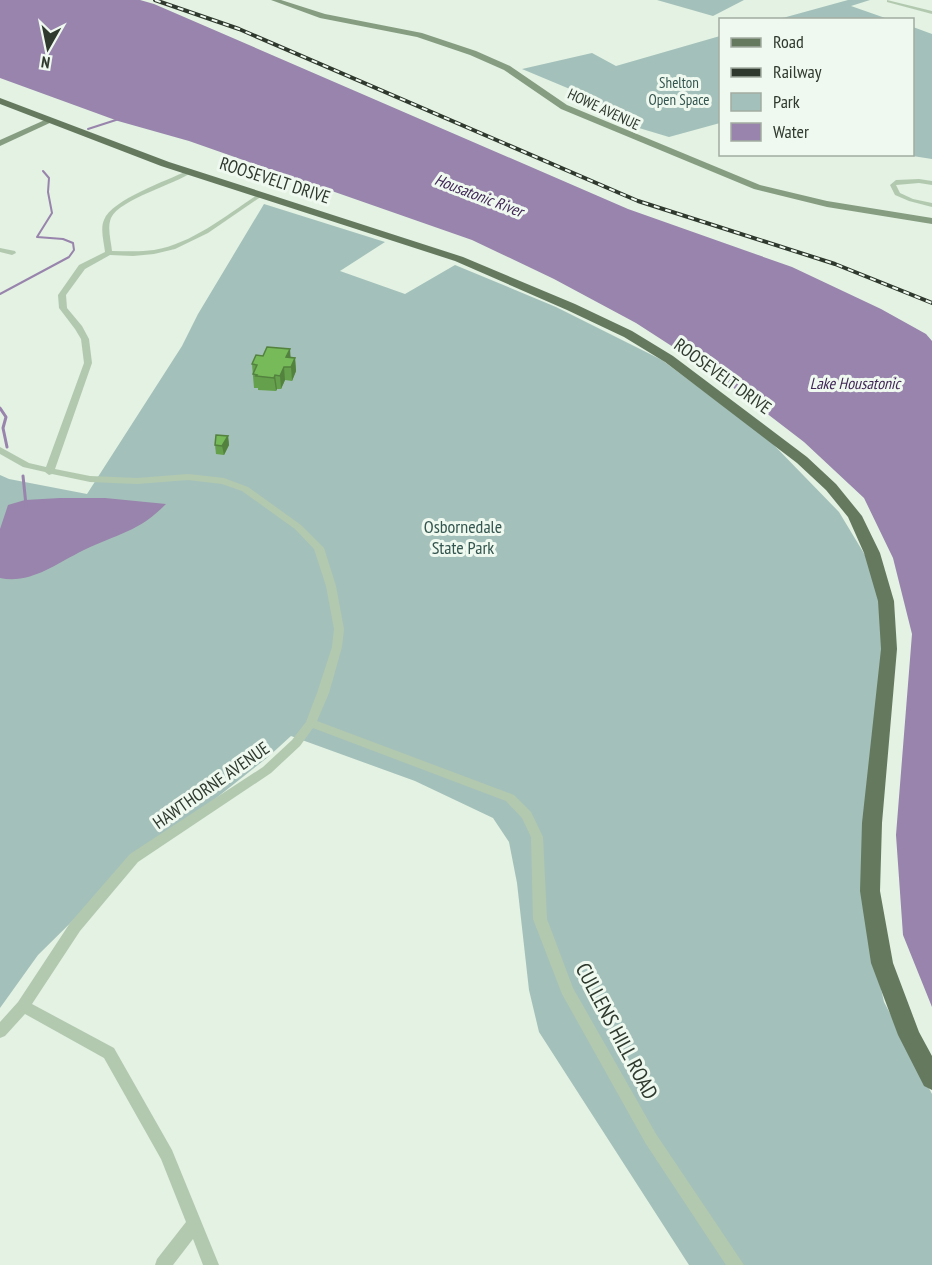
<svg xmlns="http://www.w3.org/2000/svg" width="932" height="1265" font-family="'PT Sans Narrow',sans-serif">
  <rect width="100%" height="100%" fill="#e3f2e3"/>
  <!-- green -->
  <g fill="#a4c0ba">
    <path d="M 657,0 L 744,0 L 713,16 Z"/>
    <path d="M 848,0 L 870,0 L 851,6 L 888,19 L 779,19 Z"/>
    <path d="M 913,27 L 932,34 L 932,159 L 906,155 L 912,154 Z"/>
    <path d="M 720,36 L 720,123 L 669,137 L 629,125 L 577,92 L 522,69 L 592,53 L 616,66 Z"/>
    <path d="M 264,204 L 385,242 L 340,271 L 405,294 L 455,265 L 556,307 L 662,360 L 769,440 L 839,512 L 871,565 L 882,609 L 884,675 L 872,948 L 884,1002 L 932,1094 L 932,1265 L 689,1265 L 539,1032 L 529,990 L 517,883 L 509,842 L 493,818 L 415,781 L 291,736 L 268,757 L 119,875 L 38,955 L 0,1008 L 0,475 L 9,479 L 87,494 L 182,346 L 198,314 Z"/>
  </g>
  <!-- water -->
  <g fill="#9884ac">
    <path d="M 0,0 L 140,0 L 154,4 L 628,209 L 792,267 L 881,309 L 926,334 L 932,341 L 932,1007 L 903,935 L 896,835 L 912,634 L 893,558 L 864,498 L 804,442 L 718,376 L 636,323 L 554,279 L 472,240 L 189,141 L 118,121 L 0,78 Z"/>
    <path d="M 60,498 L 105,498 L 166,504 C 137,534 112,535 78,553 C 53,566 29,584 0,578 L 0,529 L 8,505 L 25,500 Z"/>
  </g>
  <g fill="none" stroke-linecap="round" stroke-linejoin="round">
    <!-- stream-far1 -->
    <g stroke="#9884ac" stroke-width="2">
      <path d="M 88,129 L 119,119"/>
      <path d="M 0,294 L 69,257 L 74,250 L 73,243 L 63,239 L 37,237 L 52,213 L 48,192 L 49,178 L 43,171"/>
    </g>
    <!-- stream -->
    <g stroke="#9884ac" stroke-width="3">
      <path d="M 0,408 L 6,417 L 3,428 L 7,447"/>
      <path d="M 23,476 L 26,505"/>
    </g>
    <!-- street -->
    <g fill="#b2c9af" fill-rule="evenodd">
      <path d="M 887,0 L 932,11 L 932,14 L 887,2 Z"/>
      <path d="M 187,171 L 192,172 C 174,185 120,199 111,218 C 107,228 111,241 112,251 C 126,251 140,252 154,250 C 193,243 225,216 257,195 L 262,196 L 208,233 L 175,249 L 154,254 L 133,256 L 110,255 L 85,269 L 66,295 L 67,308 L 82,326 L 89,339 L 92,363 L 55,469 L 90,476 L 137,478 L 188,474 L 224,478 L 248,487 L 301,525 L 324,548 L 336,586 L 344,629 L 342,647 L 329,693 L 317,721 L 514,795 L 531,812 L 543,837 L 547,919 L 573,988 L 656,1134 L 744,1265 L 726,1265 L 646,1144 L 562,994 L 533,919 L 531,837 L 522,818 L 506,801 L 313,728 L 300,746 L 271,773 L 138,862 L 80,931 L 32,1004 L 114,1048 L 172,1150 L 219,1265 L 203,1265 L 193,1239 L 173,1265 L 155,1265 L 157,1259 L 186,1222 L 161,1159 L 104,1058 L 25,1014 L 5,1036 L 0,1038 L 0,1022 L 18,1002 L 70,923 L 130,854 L 263,767 L 292,740 L 306,722 L 317,693 L 332,647 L 334,629 L 326,586 L 314,549 L 295,529 L 242,491 L 222,484 L 188,480 L 137,484 L 90,482 L 52,474 L 49,475 L 45,472 L 23,467 L 0,454 L 0,447 L 29,463 L 46,467 L 84,363 L 81,339 L 75,329 L 59,308 L 58,295 L 79,265 L 105,252 C 104,242 100,229 104,220 C 111,200 168,180 187,171 Z"/>
      <path d="M 919,179 L 932,181 L 932,185 L 919,183 L 896,185 L 900,193 L 913,199 L 932,203 L 932,207 L 909,201 L 895,195 L 890,185 L 896,180 Z"/>
      <path d="M 0,248 L 15,251 L 16,253 L 12,255 L 0,252 Z"/>
    </g>
    <!-- secondary -->
    <g fill="#869d81" fill-rule="evenodd">
      <path d="M 271,0 L 281,0 L 325,14 L 422,33 L 476,51 L 510,66 L 567,105 L 760,185 L 827,201 L 932,218 L 932,224 L 827,207 L 754,189 L 561,109 L 504,70 L 470,55 L 417,37 L 320,18 Z"/>
      <path d="M 47,119 L 54,121 L 0,146 L 0,140 Z"/>
    </g>
    <!-- primary -->
    <path fill="#65795f" fill-rule="evenodd" d="M 0,98 L 169,162 L 463,257 L 575,304 L 632,331 L 673,356 L 807,457 L 836,484 L 862,516 L 880,553 L 894,601 L 897,649 L 882,823 L 880,891 L 893,963 L 919,1032 L 932,1056 L 932,1090 L 924,1086 L 898,1035 L 871,963 L 860,891 L 862,823 L 881,649 L 878,601 L 864,553 L 848,517 L 826,490 L 797,463 L 665,362 L 624,337 L 567,310 L 455,261 L 161,166 L 0,104 Z"/>
    <!-- rail casing -->
    <g stroke="#2f392d" stroke-width="4">
      <path id="rail" d="M 155,0 L 239,29 L 638,201 L 835,264 L 932,303"/>
    </g>
    <!-- rail -->
    <use href="#rail" stroke="#eff9ef" stroke-width="2" stroke-dasharray="6" stroke-linecap="butt"/>
  </g>
  <!-- wall -->
  <g fill="#65a04d">
    <path d="M 291,358 L 295,358 L 296,371 L 292,381 L 285,380 L 281,389 L 277,389 L 276,391 L 258,390 L 258,388 L 254,388 L 252,364 Z"/>
    <path d="M 228,436 L 229,445 L 224,455 L 216,454 L 215,445 Z"/>
  </g>
  <!-- shaded-wall -->
  <g fill="#53823e">
    <path d="M 290,349 L 291,362 L 286,357 Z"/>
    <path d="M 295,358 L 296,371 L 292,381 L 291,367 Z"/>
    <path d="M 284,367 L 285,380 L 281,389 L 280,376 Z"/>
    <path d="M 275,375 L 277,389 L 276,391 L 274,378 Z"/>
    <path d="M 228,436 L 229,445 L 224,455 L 222,446 Z"/>
  </g>
  <!-- building -->
  <g fill="#76ba59" stroke="#53823e" stroke-width="1.5">
    <path d="M 267,347 L 290,349 L 286,357 L 295,358 L 291,367 L 284,367 L 280,376 L 275,375 L 274,378 L 256,376 L 257,375 L 253,374 L 257,365 L 252,364 L 256,355 L 263,356 Z"/>
    <path d="M 216,435 L 228,436 L 222,446 L 215,445 Z"/>
  </g>
  <g text-anchor="middle" dominant-baseline="central" stroke-width="6" stroke-linejoin="round" paint-order="stroke">
    <!-- far-park labels -->
    <g font-size="15" fill="#33554f" stroke="#eff9ef">
      <text x="679" y="82">Shelton<tspan x="679" dy="17">Open Space</tspan></text>
    </g>
    <!-- far-street labels -->
    <g font-size="15" fill="#2f392d" stroke="#eff9ef">
      <text transform="translate(604 109) rotate(25)">HOWE AVENUE</text>
    </g>
    <!-- far-water labels -->
    <g font-size="16" font-style="italic" fill="#402657" stroke="#eff9ef">
      <text transform="translate(479 195) rotate(21)">Housatonic River</text>
      <text x="855" y="383">Lake Housatonic</text>
    </g>
    <!-- street labels -->
    <g font-size="18" fill="#2f392d" stroke="#eff9ef">
      <text transform="translate(275 180) rotate(18)">ROOSEVELT DRIVE</text>
      <text transform="translate(723 376) rotate(36)">ROOSEVELT DRIVE</text>
      <text transform="translate(211 785) rotate(-35)">HAWTHORNE AVENUE</text>
    </g>
    <!-- park labels -->
    <g font-size="18" fill="#33554f" stroke="#eff9ef">
      <text x="463" y="526">Osbornedale<tspan x="463" dy="21">State Park</tspan></text>
    </g>
    <!-- near-street labels -->
    <g font-size="21" fill="#2f392d" stroke="#eff9ef">
      <text transform="translate(617 1031) rotate(62)">CULLENS HILL ROAD</text>
    </g>
  </g>
  <!-- legend -->
  <rect x="719" y="18" width="195" height="138" fill="#eff9ef" stroke="#a2aca1" stroke-width="1.5"/>
  <rect x="731" y="38" width="30" height="9" fill="#65795f" stroke="#a2aca1" stroke-width="1.5"/>
  <text x="773" y="48" font-size="18" fill="#2f392d">Road</text>
  <rect x="731" y="68" width="30" height="9" fill="#2f392d" stroke="#a2aca1" stroke-width="1.5"/>
  <text x="773" y="78" font-size="18" fill="#2f392d">Railway</text>
  <rect x="731" y="93" width="30" height="18" fill="#a4c0ba" stroke="#a2aca1" stroke-width="1.5"/>
  <text x="773" y="108" font-size="18" fill="#2f392d">Park</text>
  <rect x="731" y="123" width="30" height="18" fill="#9884ac" stroke="#a2aca1" stroke-width="1.5"/>
  <text x="773" y="138" font-size="18" fill="#2f392d">Water</text>
  <!-- north arrow -->
  <g transform="translate(48 48) rotate(189)" stroke="#eff9ef" stroke-width="4.5" paint-order="stroke">
  <path d="M0-4.5L10 22L0 15L-10 22Z" fill="#2f392d"/>
  <text y="-9" font-size="16" font-weight="bold" text-anchor="middle" fill="#2f392d">N</text>
  </g>
</svg>
